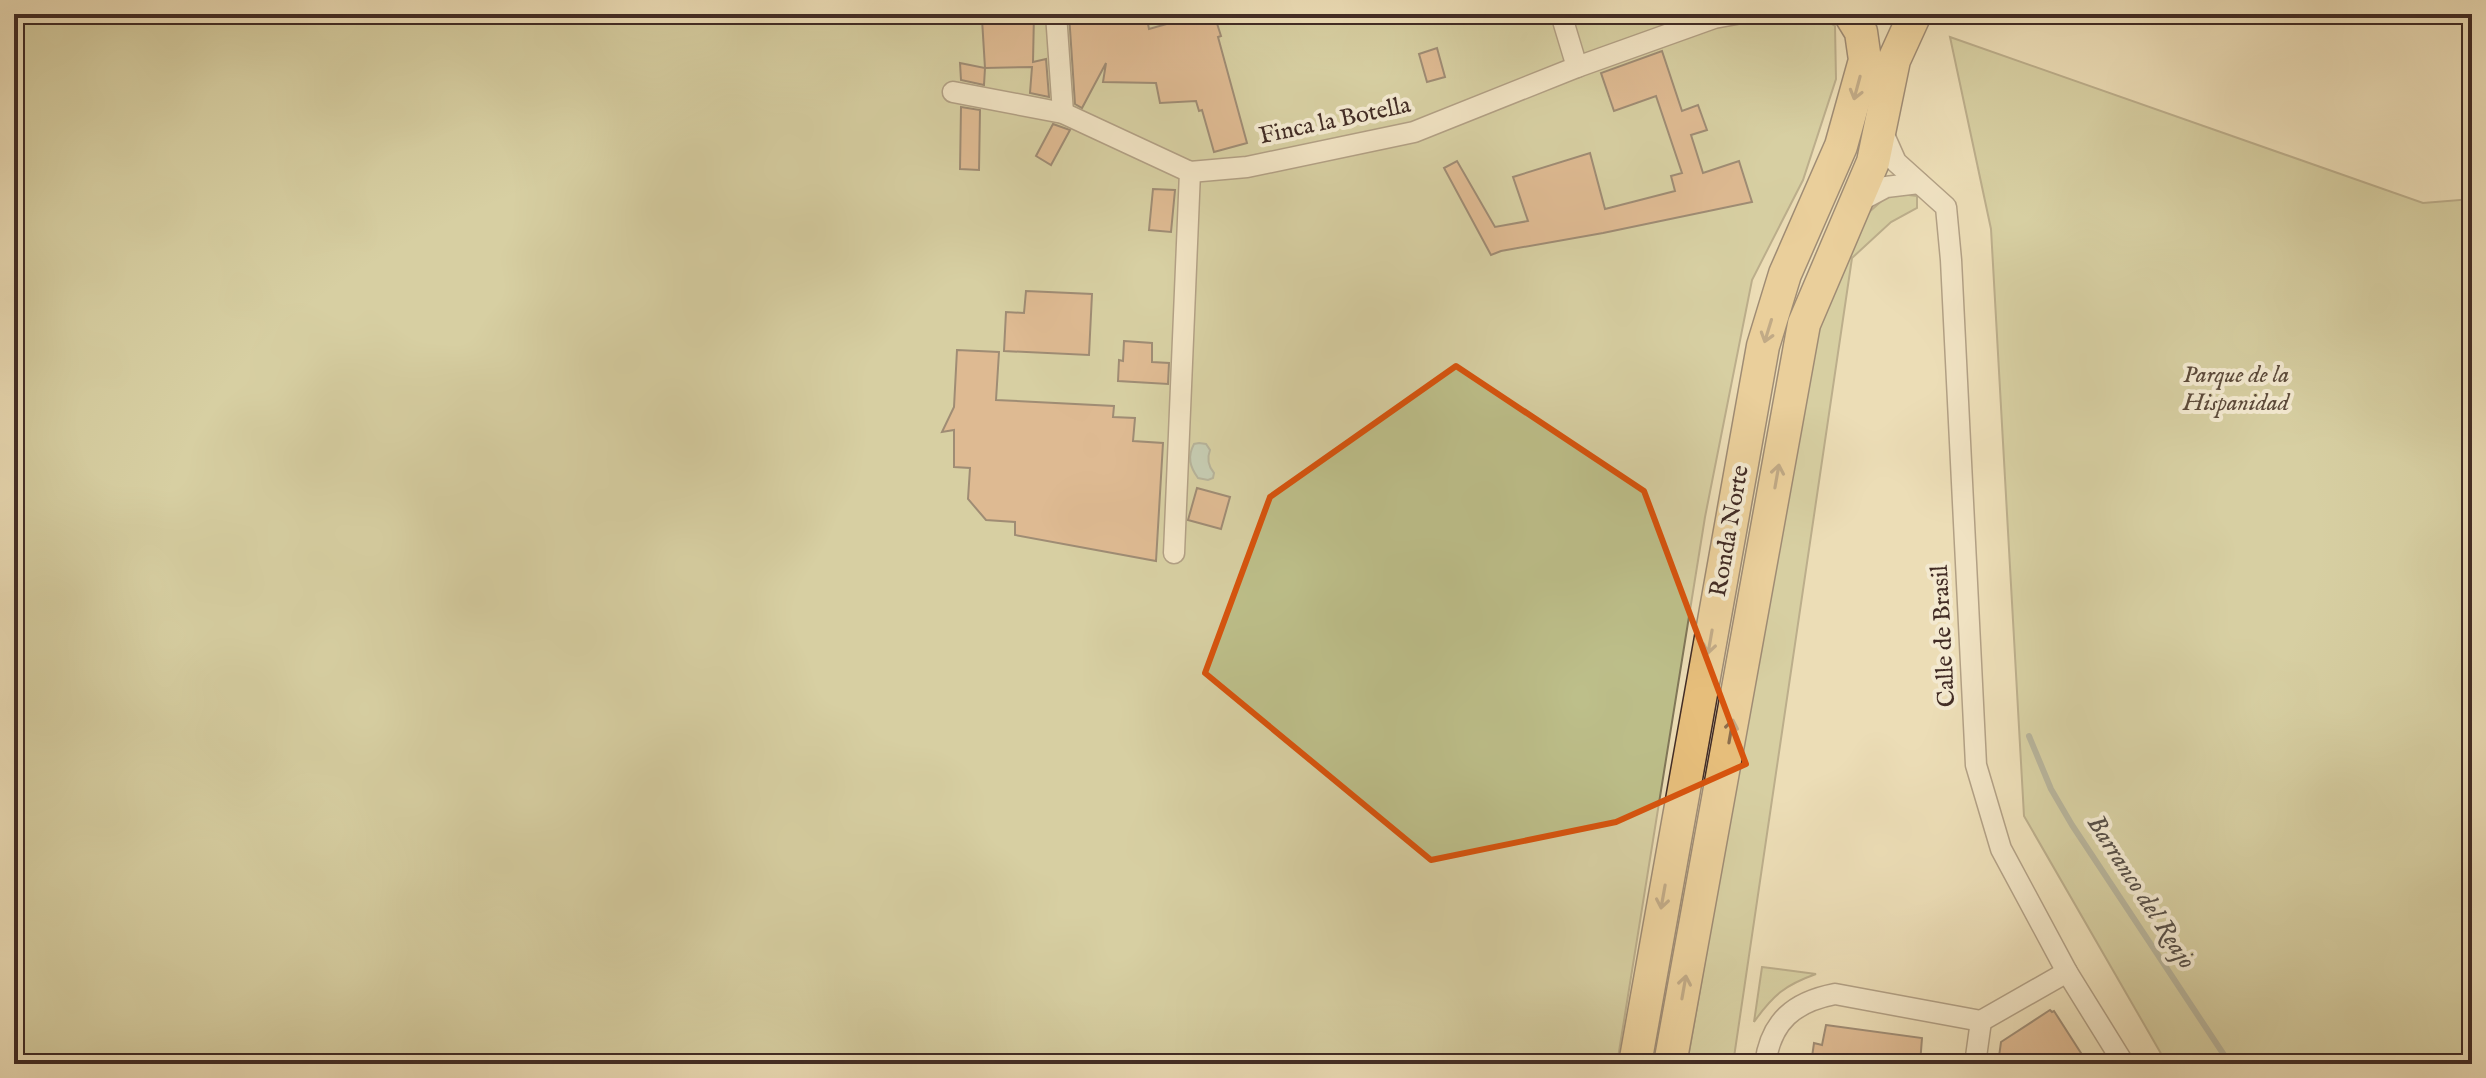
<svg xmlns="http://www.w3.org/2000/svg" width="2486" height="1078" font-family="'IM FELL English',serif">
  <rect width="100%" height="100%" fill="#ecddb6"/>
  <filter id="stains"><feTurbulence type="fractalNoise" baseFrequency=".0025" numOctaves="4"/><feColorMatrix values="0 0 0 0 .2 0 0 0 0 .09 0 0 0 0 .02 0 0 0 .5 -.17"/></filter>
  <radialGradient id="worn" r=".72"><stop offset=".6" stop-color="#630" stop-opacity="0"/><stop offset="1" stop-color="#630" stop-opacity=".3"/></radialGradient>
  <!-- green -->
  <g fill="#bdbf8a" stroke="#807658" stroke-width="2">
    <path d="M 14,14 L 1814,14 L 1835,26 L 1836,79 L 1803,180 L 1752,280 L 1705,517 L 1617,1064 L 14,1064 Z"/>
    <path d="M 1950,37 L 2423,203 L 2472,199 L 2472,1064 L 2167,1064 L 2024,816 L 1991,229 Z"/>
    <path d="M 1900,194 L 1917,196 L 1917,208 L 1891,222 L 1852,258 L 1733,1064 L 1687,1064 L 1806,381 L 1820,327 L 1867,214 L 1886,197 Z"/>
    <path d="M 1762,967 L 1816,974 C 1785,985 1773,995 1754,1022 Z"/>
  </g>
  <!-- water -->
  <path fill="#99bbb0" stroke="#768278" stroke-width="2" d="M 1199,443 L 1206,444 L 1210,450 C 1207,458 1208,466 1214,473 L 1213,478 L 1208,480 L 1198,478 C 1190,467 1187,457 1194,444 Z"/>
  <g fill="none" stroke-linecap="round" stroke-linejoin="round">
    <!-- stream -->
    <path stroke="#768278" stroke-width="6" d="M 2029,736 L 2051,789 L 2072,825 L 2230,1064"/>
  </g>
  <!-- building -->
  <g fill="#cc9167" stroke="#422c25" stroke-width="2">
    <path d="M 1012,14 L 1034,14 L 1033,62 L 1046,59 L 1049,97 L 1030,93 L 1032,67 L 985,68 L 982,19 Z"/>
    <path d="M 1069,14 L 1146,14 L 1149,29 L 1202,14 L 1214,14 L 1221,36 L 1218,37 L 1247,143 L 1214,152 L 1202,110 L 1199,111 L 1196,101 L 1160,103 L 1156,83 L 1103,82 L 1106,63 L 1082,108 L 1075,104 Z"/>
    <path d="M 1437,48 L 1445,77 L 1427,82 L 1419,54 Z"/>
    <path d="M 1662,51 L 1682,111 L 1698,105 L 1707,130 L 1691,135 L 1703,173 L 1739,161 L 1752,202 L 1603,233 L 1501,251 L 1491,255 L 1444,168 L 1457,161 L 1495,227 L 1528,221 L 1513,177 L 1590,153 L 1605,209 L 1675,191 L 1671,176 L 1682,173 L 1656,96 L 1614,111 L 1601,73 Z"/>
    <path d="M 960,63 L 985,68 L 984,85 L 961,80 Z"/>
    <path d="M 961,107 L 980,110 L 979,170 L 960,169 Z"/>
    <path d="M 1053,124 L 1070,130 L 1051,165 L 1036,156 Z"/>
    <path d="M 1153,189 L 1175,190 L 1171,232 L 1149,230 Z"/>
    <path d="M 1026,291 L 1092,294 L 1089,355 L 1004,351 L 1006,312 L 1024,313 Z"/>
    <path d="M 1124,341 L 1152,343 L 1152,362 L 1169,363 L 1168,384 L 1118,381 L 1119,360 L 1123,361 Z"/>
    <path d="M 957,350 L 999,352 L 996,400 L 1114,406 L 1113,417 L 1135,418 L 1133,441 L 1163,443 L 1156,561 L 1015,535 L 1015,522 L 986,520 L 968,499 L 970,468 L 954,467 L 954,430 L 942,432 L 954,407 Z"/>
    <path d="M 1197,488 L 1230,497 L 1221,529 L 1188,520 Z"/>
    <path d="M 2050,1010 L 2052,1012 L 2054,1011 L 2088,1064 L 1998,1064 L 2001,1042 Z"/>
    <path d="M 1826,1025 L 1922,1038 L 1920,1064 L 1811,1064 L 1814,1043 L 1822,1045 Z"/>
  </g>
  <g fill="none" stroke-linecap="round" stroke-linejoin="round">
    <!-- minor casing -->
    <g stroke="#6c5849" stroke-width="23">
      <g id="minor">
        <path d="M 1056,14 L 1063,113"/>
        <path d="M 1561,14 L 1577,67"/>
        <path d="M 953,92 L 1063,113 L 1190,172 L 1247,167 L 1414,132 L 1577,67 L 1714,18 L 1736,14"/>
        <path d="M 1880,126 L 1896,162 L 1946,207 L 1951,260 L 1976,765 L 2001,849 L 2067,972 L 2124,1064"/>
        <path d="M 1856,203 L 1886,187 L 1919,183"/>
        <path d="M 1174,553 L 1190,172"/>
        <path d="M 1765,1064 C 1771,1021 1794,1002 1835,994 L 1981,1021 L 2067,972"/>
        <path d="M 1975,1064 L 1981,1021"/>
      </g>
    </g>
    <!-- primary casing -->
    <g stroke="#422c25" stroke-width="35">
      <g id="primary">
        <path d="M 1635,1064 L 1763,346 L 1785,274 L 1841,146 L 1865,60 L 1861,32 L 1850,14"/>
        <path d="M 1670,1064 L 1804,324 L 1873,162 L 1894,60 L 1915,14"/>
      </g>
    </g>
    <!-- minor -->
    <use href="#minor" stroke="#f3e9d0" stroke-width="20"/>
    <!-- primary -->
    <use href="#primary" stroke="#e6be7b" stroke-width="32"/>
  </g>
  <!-- one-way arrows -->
  <defs><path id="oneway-shaft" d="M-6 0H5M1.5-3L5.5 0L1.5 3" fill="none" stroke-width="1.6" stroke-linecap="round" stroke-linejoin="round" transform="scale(2)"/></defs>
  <g stroke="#8c6e4c">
    <use href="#oneway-shaft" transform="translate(1857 88) rotate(105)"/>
    <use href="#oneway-shaft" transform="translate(1768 331) rotate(107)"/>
    <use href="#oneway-shaft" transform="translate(1777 476) rotate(-80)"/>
    <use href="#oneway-shaft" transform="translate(1710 642) rotate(100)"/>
    <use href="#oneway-shaft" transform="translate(1731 731) rotate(-80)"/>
    <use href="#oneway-shaft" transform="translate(1663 897) rotate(100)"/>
    <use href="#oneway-shaft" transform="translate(1684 987) rotate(-80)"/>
  </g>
  <!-- marked area -->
  <path d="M0 0H2486V1078H0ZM 1456,366 L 1644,491 L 1746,764 L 1616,822 L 1431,860 L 1205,673 L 1270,497 Z" fill="#ecddb6" fill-opacity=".55" fill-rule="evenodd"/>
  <path fill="none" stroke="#d7540e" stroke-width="6" stroke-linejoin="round" d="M 1456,366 L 1644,491 L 1746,764 L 1616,822 L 1431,860 L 1205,673 L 1270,497 Z"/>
  <g text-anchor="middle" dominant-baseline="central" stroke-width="8" stroke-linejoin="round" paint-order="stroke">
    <!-- street labels -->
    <g font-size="24" fill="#422c25" stroke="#f3e9d0">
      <text transform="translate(1335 121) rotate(-12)">Finca la Botella</text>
      <text transform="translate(1730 531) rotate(-80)">Ronda Norte</text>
      <text transform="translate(1944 636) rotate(-93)">Calle de Brasil</text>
    </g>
    <!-- park labels -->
    <g font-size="24" font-style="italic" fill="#5b4939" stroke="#f3e9d0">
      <text x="2236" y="375">Parque de la<tspan x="2236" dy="28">Hispanidad</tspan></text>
    </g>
    <!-- water labels -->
    <g font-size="26" font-style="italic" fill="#585048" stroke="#f3e9d0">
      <text transform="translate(2141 892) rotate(57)">Barranco del Reajo</text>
    </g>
  </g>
  <!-- margin -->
  <rect width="2486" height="1078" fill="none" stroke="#ecddb6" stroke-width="48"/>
  <rect x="16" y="16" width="2454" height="1046" fill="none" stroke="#422c25" stroke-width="4"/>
  <rect x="24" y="24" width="2438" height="1030" fill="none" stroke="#422c25" stroke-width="2"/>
  <rect width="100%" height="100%" filter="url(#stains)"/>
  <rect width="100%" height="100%" fill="url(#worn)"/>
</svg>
